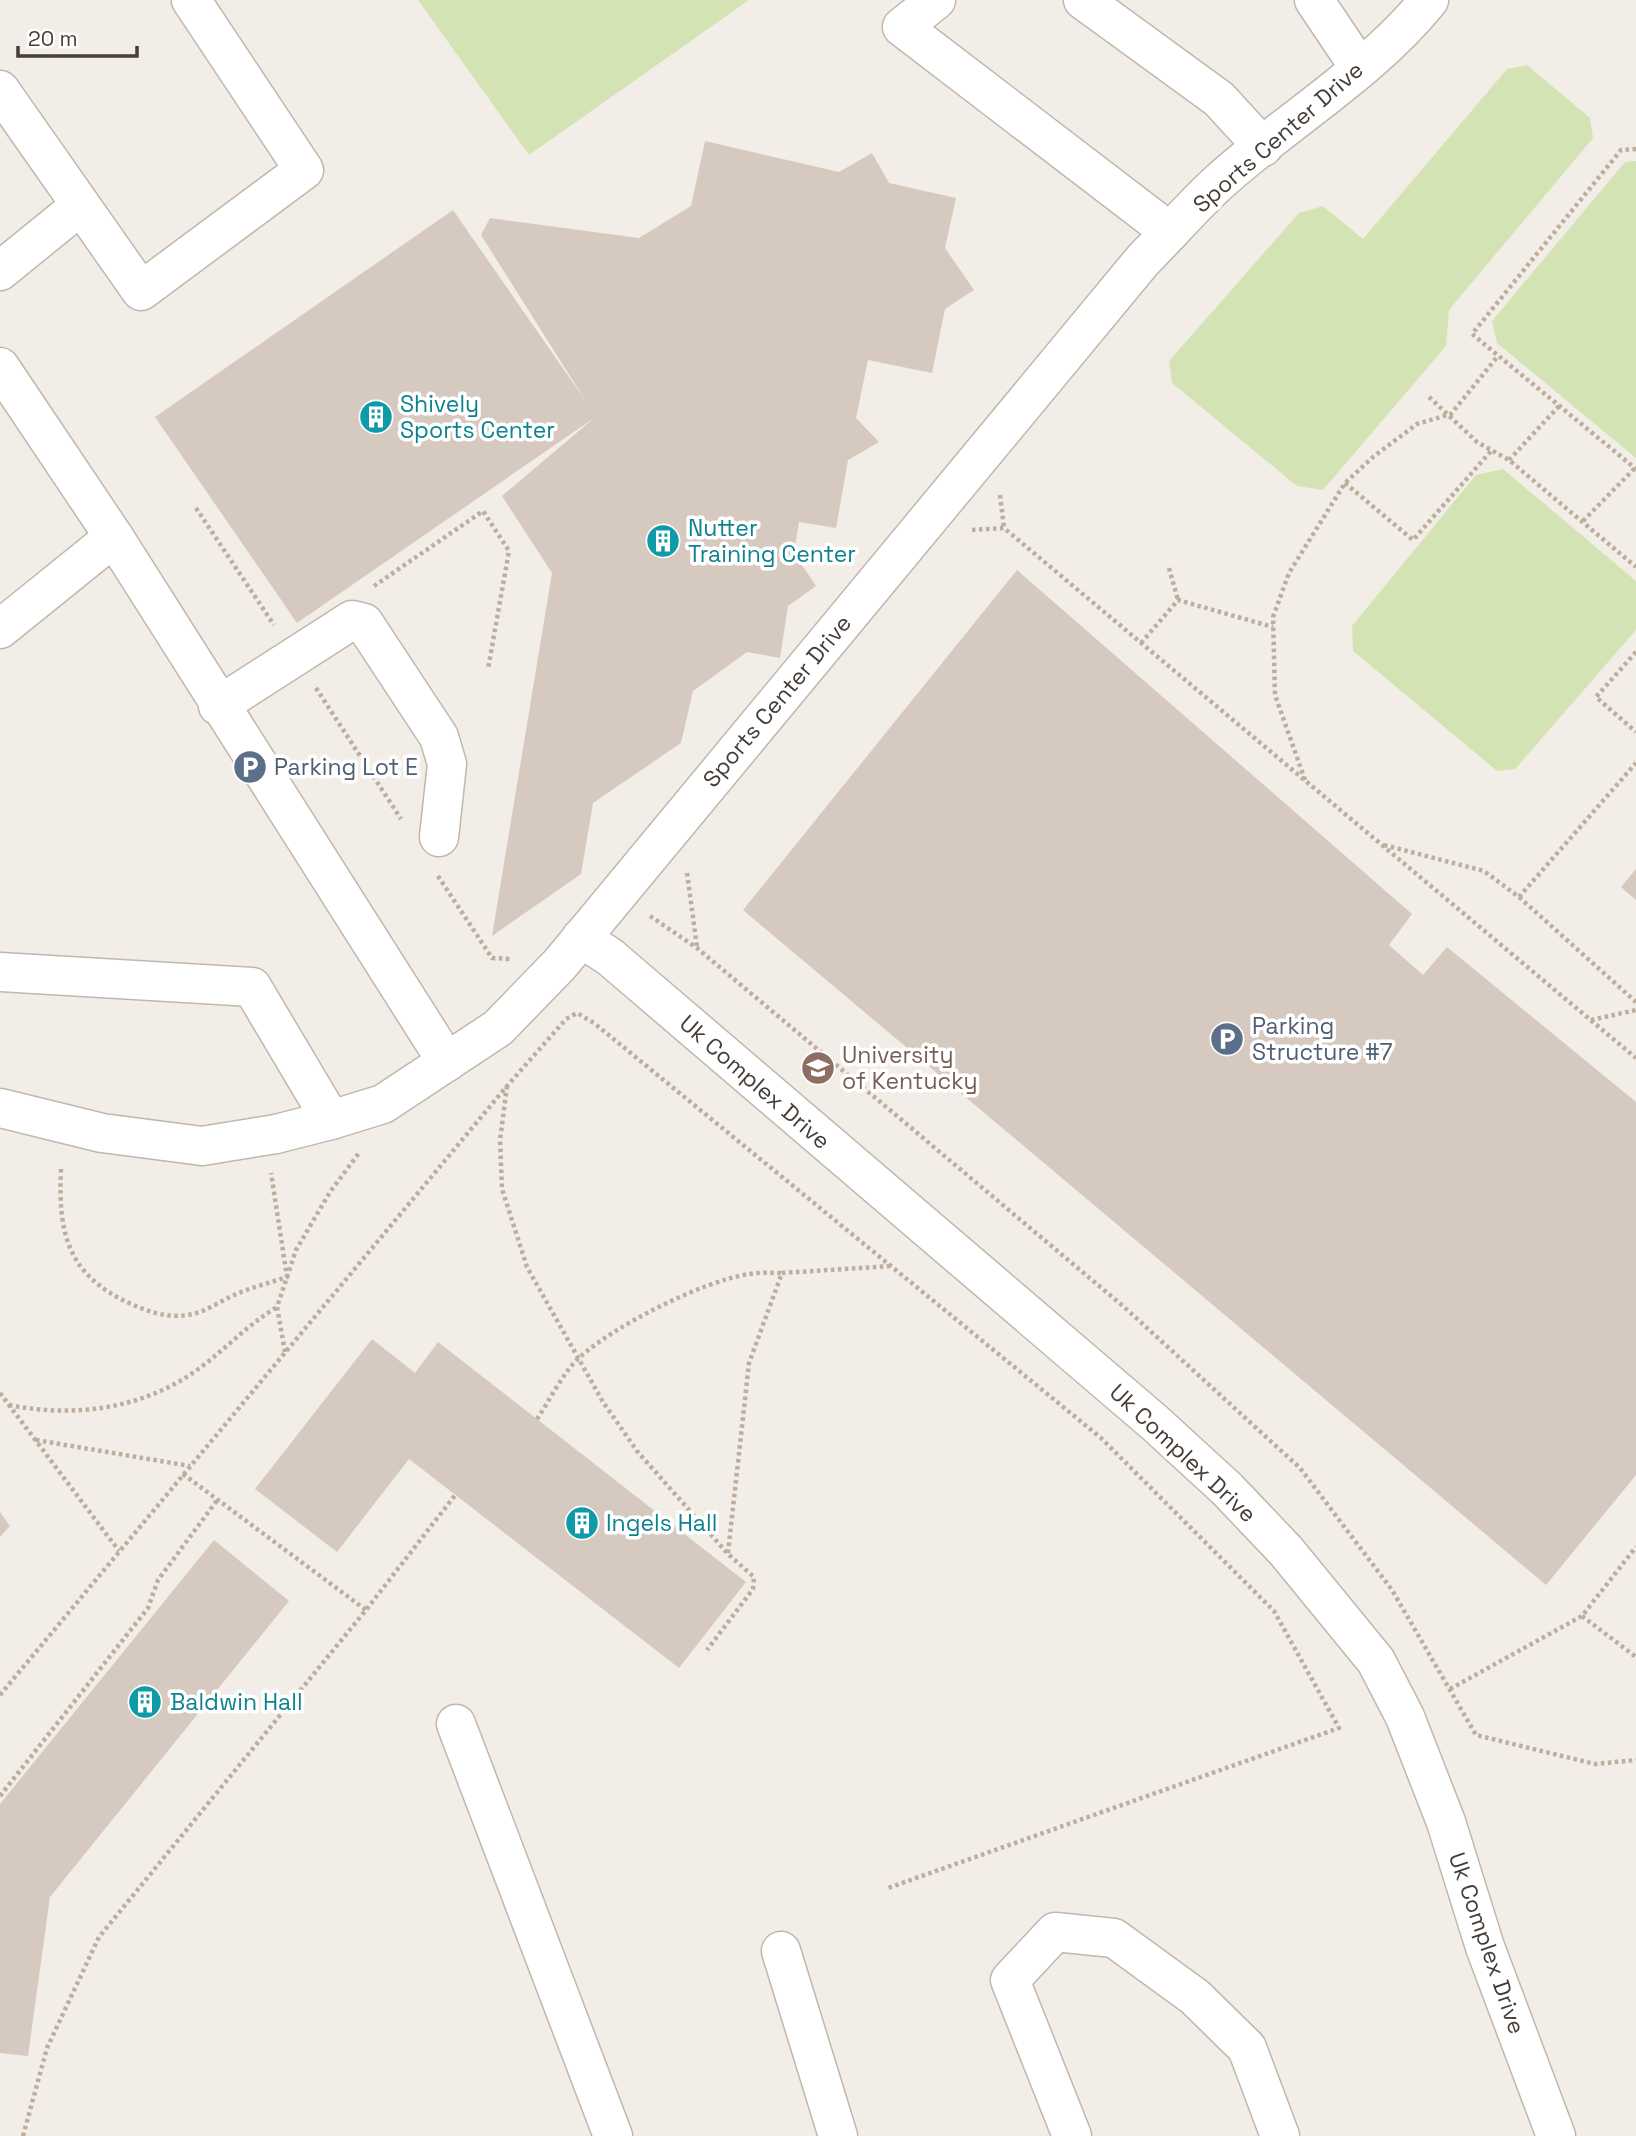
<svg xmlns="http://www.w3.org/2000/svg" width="1636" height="2136" font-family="'Space Grotesk',sans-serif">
  <rect width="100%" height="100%" fill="#f2ede7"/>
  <!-- green -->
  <g fill="#d4e3b3">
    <path d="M 418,0 L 749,0 L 529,155 Z"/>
    <path d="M 1527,65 L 1590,118 L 1593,138 L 1449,310 L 1446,346 L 1323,490 L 1297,486 L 1172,383 L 1169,361 L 1299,213 L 1323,206 L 1363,239 L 1507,69 Z"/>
    <path d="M 1636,161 L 1636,458 L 1497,343 L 1492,321 L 1625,162 Z"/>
    <path d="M 1503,469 L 1636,581 L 1636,630 L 1515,769 L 1497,771 L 1353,651 L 1352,626 L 1476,475 Z"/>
  </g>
  <!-- building -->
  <g fill="#d6cac0">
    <path d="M 705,141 L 839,172 L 872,153 L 889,183 L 956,198 L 945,248 L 974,290 L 945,309 L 932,373 L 868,360 L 856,418 L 879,442 L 848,460 L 836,528 L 799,522 L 794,553 L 816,586 L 788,606 L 780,658 L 747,652 L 693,691 L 681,743 L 593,803 L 581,874 L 492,936 L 552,573 L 502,496 L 594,418 L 297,623 L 155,417 L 453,210 L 585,400 L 481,235 L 490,218 L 639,238 L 691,206 Z"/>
    <path d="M 1017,570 L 1412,914 L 1389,945 L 1423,975 L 1447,947 L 1636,1102 L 1636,1475 L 1546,1585 L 743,910 Z"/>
    <path d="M 1636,869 L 1636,900 L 1621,887 Z"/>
    <path d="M 372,1339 L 415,1373 L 438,1342 L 746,1582 L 679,1668 L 409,1459 L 337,1552 L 255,1489 Z"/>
    <path d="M 0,1512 L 10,1526 L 0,1537 Z"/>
    <path d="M 214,1540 L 289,1601 L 50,1897 L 28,2056 L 0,2053 L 0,1804 Z"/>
  </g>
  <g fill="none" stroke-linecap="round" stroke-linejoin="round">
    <!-- minor casing -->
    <g stroke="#c0b7ad" stroke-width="41">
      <g id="minor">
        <path d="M 936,0 L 902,27 L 1170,232"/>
        <path d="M 1083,0 L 1219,99 L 1263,147"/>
        <path d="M 1314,0 L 1359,67"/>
        <path d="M 0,90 L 141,291 L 304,170 L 191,0"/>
        <path d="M 0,271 L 80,206"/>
        <path d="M 0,367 L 114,537 L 447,1062"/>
        <path d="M 0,629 L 114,537"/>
        <path d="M 218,706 L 352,620 L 364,623 L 439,737 L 447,764 L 439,837"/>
        <path d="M 581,938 L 610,957 L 1155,1423 L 1227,1489 L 1286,1551 L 1376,1661 L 1405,1717 L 1446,1822 L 1485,1947 L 1556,2136"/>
        <path d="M 0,972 L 252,987 L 331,1120"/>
        <path d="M 0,1108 L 102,1133 L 202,1146 L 276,1134 L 331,1120 L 383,1104 L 498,1028 L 560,964 L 1143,260 C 1168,235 1192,207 1218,183 C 1286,121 1370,73 1429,0"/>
        <path d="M 456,1724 L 613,2136"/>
        <path d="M 781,1951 L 838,2136"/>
        <path d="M 1072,2136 L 1010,1980 L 1055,1932 L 1114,1938 L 1195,1997 L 1247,2048 L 1280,2136"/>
      </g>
    </g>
    <!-- path -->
    <g stroke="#bdad9d" stroke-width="4.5" stroke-dasharray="3.5 3.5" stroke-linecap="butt">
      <path d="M 1636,149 L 1621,150 L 1472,334 L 1636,469"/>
      <path d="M 1429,397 L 1477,442 L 1509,460 L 1636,567"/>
      <path d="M 1509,460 L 1560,405"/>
      <path d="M 1345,483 L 1413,540 L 1491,451"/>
      <path d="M 1000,495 L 1004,528"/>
      <path d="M 196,508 L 274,625"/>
      <path d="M 1583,521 L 1635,468"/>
      <path d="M 972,530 L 1004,528 L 1636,1058"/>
      <path d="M 1169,568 L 1178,600"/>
      <path d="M 374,586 L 483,511 L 509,551 L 488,669"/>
      <path d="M 1141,643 L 1178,600 L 1273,627"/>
      <path d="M 1636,652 L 1596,697 L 1636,732"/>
      <path d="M 316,688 L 401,819"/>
      <path d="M 1305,780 L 1275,695 L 1273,617 L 1289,573 L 1345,483 L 1373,457 L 1417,424 L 1451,414 L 1498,356"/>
      <path d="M 1384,845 L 1484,871 L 1519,897 L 1636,1002"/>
      <path d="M 687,873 L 697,947"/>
      <path d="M 438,876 L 492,958 L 511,959"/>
      <path d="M 1519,897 L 1636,763"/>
      <path d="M 650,916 L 697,948 L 1123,1306 L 1300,1468 L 1392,1590 L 1476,1735 L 1595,1764 L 1636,1760"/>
      <path d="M 1591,1020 L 1636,1010"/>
      <path d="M 507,1086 L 500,1140 L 502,1189 L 527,1267 L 603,1402 L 637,1451 L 728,1554 L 754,1577 L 753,1589 L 707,1650"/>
      <path d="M 61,1169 C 58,1233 67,1275 131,1304 C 151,1313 171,1319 193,1314 C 206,1311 219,1302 232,1296 C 249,1288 269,1283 287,1277 L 271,1173"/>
      <path d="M 285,1352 L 277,1307 L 296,1250 L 330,1192 L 359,1153"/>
      <path d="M 0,1393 L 119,1551"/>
      <path d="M 9,1405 C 74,1418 143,1409 197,1370 C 225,1350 247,1325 277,1307"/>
      <path d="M 537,1419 C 550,1400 563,1372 580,1357 C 614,1326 704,1280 750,1274 C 760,1272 771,1273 782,1273"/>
      <path d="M 36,1440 L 190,1466"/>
      <path d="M 183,1474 L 366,1610"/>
      <path d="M 728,1553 L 749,1363 L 782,1273 L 892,1266"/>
      <path d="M 1582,1616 L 1636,1657"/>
      <path d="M 1450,1689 L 1582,1616 L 1636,1547"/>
      <path d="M 0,1695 L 507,1086 L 566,1019 L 577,1013 L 594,1023 L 1101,1438 L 1274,1611 L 1339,1728 L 888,1888"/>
      <path d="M 0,1796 L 148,1608 L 158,1580 L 218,1499"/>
      <path d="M 23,2136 L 47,2048 L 99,1937 L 366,1610 L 456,1494"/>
    </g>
    <!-- minor -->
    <use href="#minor" stroke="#fff" stroke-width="38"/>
  </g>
  <!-- icons -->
  <defs>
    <g id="building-disc" transform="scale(1.75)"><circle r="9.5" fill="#0f9aa8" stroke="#fff"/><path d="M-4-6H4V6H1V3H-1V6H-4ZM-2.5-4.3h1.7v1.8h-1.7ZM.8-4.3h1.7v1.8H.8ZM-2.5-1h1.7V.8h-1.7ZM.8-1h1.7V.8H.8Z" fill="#fff"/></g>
    <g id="parking-disc" transform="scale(1.75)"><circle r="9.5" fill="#5c6f8a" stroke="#fff"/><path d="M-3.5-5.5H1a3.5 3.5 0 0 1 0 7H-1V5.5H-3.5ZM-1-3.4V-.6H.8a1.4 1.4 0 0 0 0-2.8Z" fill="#fff"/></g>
    <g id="university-disc" transform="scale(1.75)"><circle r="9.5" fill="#8d6e63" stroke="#fff"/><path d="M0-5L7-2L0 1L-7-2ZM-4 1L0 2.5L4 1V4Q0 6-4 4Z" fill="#fff"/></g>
  </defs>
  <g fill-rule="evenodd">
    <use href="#building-disc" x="376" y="417"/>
    <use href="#building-disc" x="663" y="541"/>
    <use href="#parking-disc" x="250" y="767"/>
    <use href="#parking-disc" x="1227" y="1039"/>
    <use href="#university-disc" x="818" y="1068"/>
    <use href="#building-disc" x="582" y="1523"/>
    <use href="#building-disc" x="145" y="1702"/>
  </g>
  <g text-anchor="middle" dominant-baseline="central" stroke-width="7" stroke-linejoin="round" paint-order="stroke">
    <!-- street labels -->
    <g font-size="23" fill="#453d37" stroke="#fff">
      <text transform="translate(1278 137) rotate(-41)">Sports Center Drive</text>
      <text transform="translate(777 701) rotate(-50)">Sports Center Drive</text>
      <text transform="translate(755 1082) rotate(41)">Uk Complex Drive</text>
      <text transform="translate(1183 1453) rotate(43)">Uk Complex Drive</text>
      <text transform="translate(1487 1943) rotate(71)">Uk Complex Drive</text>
    </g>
    <!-- culture labels -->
    <g font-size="23" fill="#0d838f" stroke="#fff" text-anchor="start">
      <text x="400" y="404">Shively<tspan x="400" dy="26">Sports Center</tspan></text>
      <text x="688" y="528">Nutter<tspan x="688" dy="26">Training Center</tspan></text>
      <text x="606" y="1523">Ingels Hall</text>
      <text x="170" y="1702">Baldwin Hall</text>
    </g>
    <!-- service labels -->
    <g font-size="23" fill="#4e5e75" stroke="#fff" text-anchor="start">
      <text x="274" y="767">Parking Lot E</text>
      <text x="1252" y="1026">Parking<tspan x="1252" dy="26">Structure #7</tspan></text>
    </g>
    <!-- education labels -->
    <g font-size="23" fill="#785e54" stroke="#fff" text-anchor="start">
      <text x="842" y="1055">University<tspan x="842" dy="26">of Kentucky</tspan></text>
    </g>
  </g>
  <!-- scale -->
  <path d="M18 46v10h119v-10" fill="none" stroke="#453d37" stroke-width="3.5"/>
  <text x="28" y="46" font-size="21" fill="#453d37" stroke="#ffffff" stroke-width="5" paint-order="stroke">20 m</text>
</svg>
